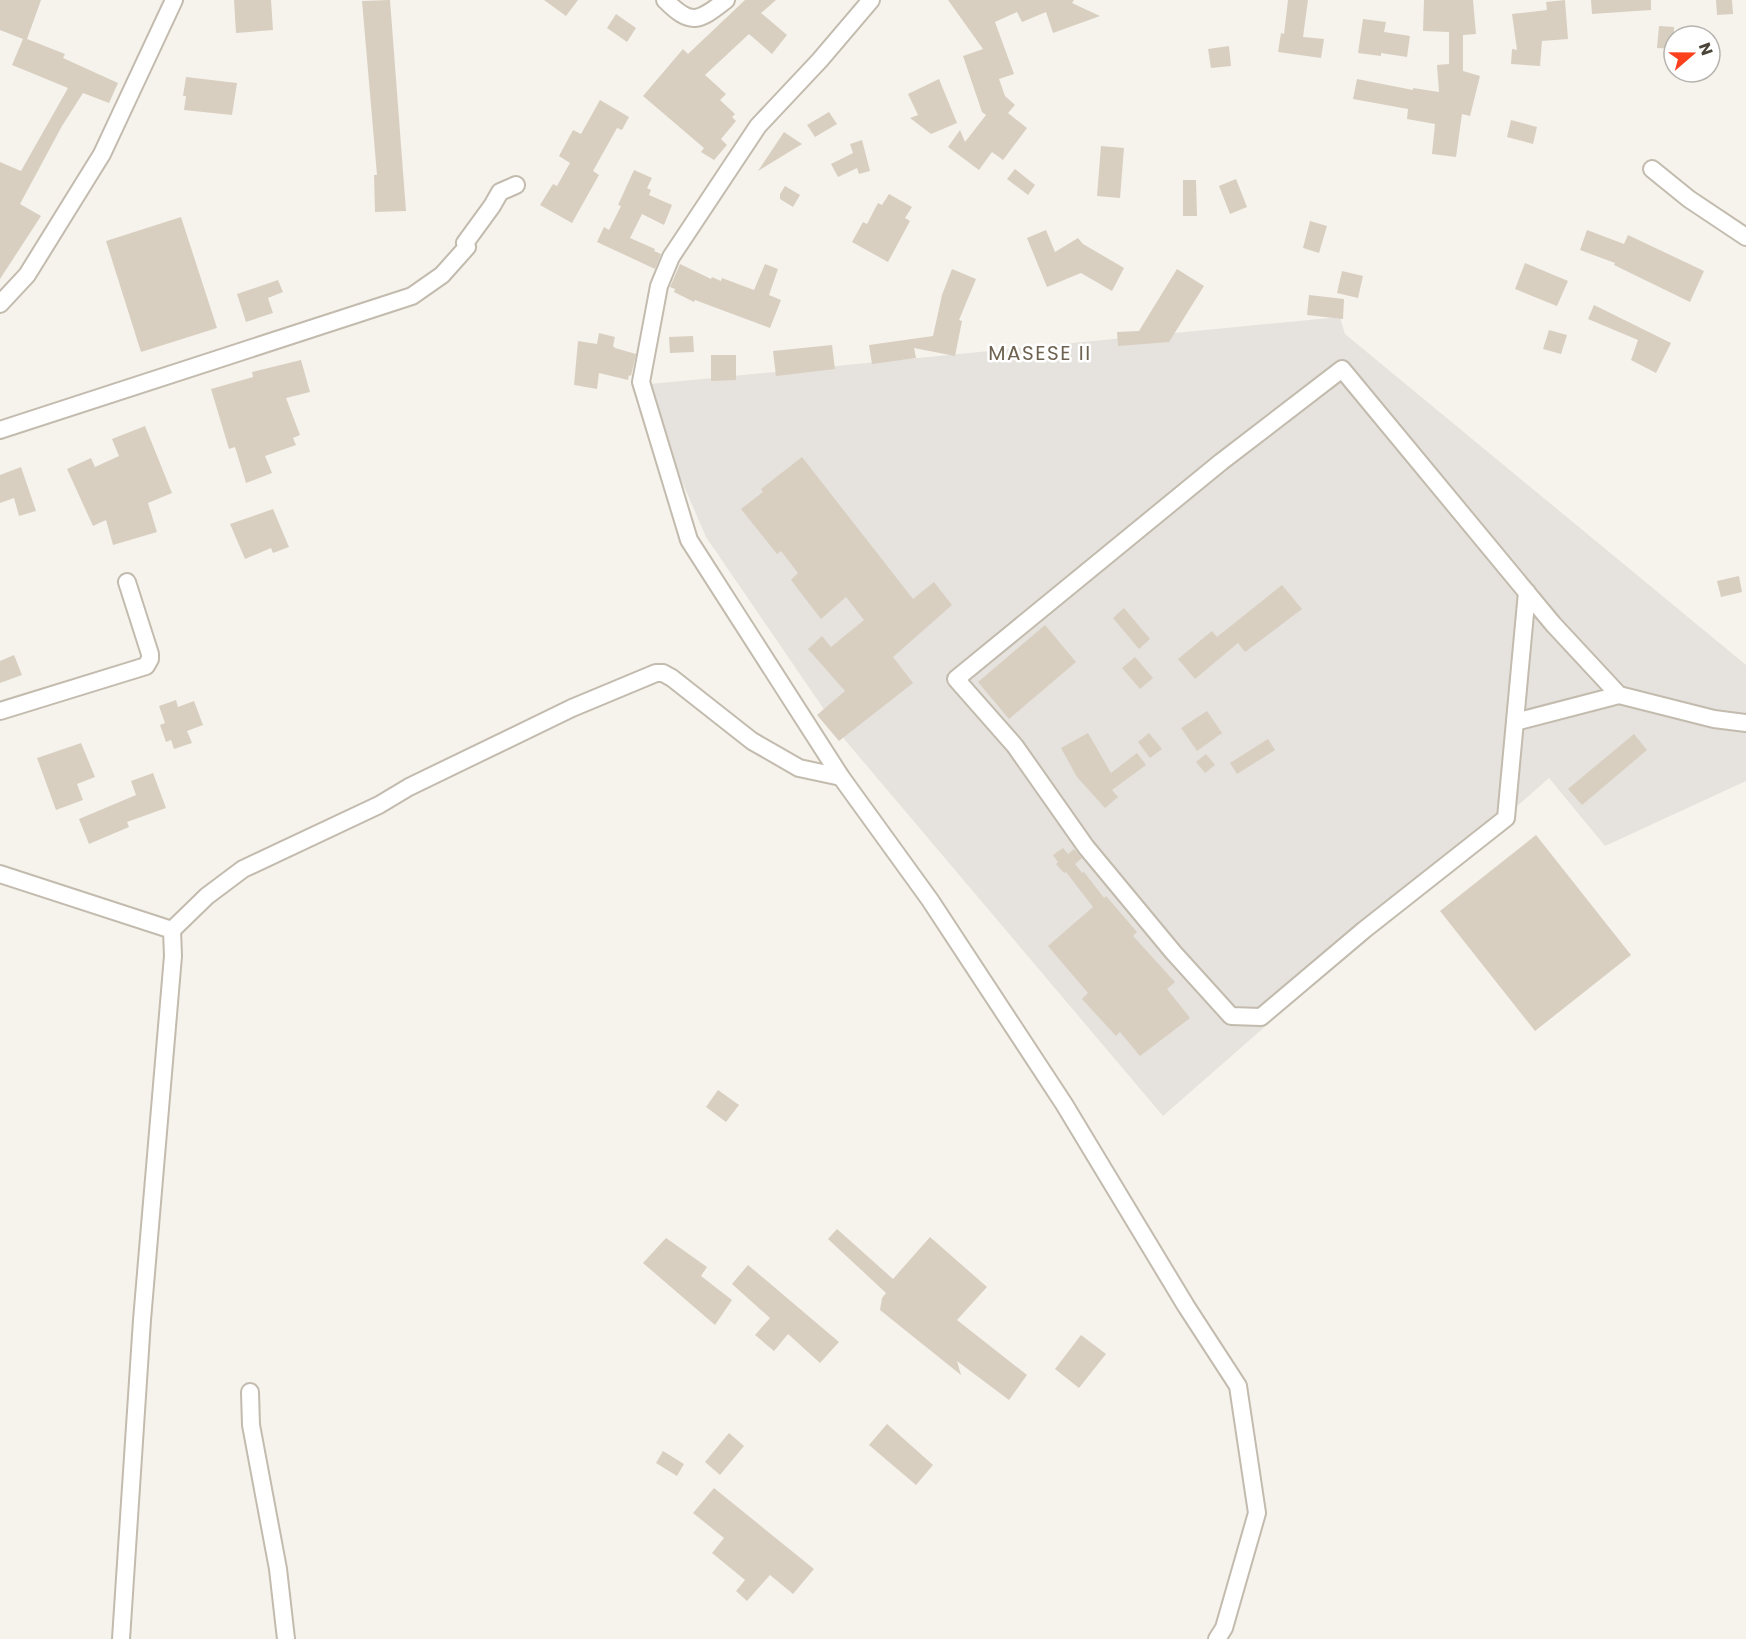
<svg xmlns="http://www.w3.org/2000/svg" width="1746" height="1639" font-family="Poppins,sans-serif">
  <rect width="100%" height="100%" fill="#f6f3ec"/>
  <!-- industrial -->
  <path fill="#e6e2dd" d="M 1340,317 L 1345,334 L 1746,665 L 1746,781 L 1605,846 L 1549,778 L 1163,1116 L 845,740 L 706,537 L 640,385 Z"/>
  <!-- building -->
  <g fill="#d8cfc1">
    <path d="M 0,0 L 41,0 L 27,39 L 65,54 L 63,58 L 118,83 L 109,103 L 83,93 L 62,126 L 20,204 L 41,216 L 0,279 L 0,162 L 21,171 L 68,88 L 12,65 L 23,39 L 0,30 Z"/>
    <path d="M 234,0 L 271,0 L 273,30 L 236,33 Z"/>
    <path d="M 390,0 L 406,211 L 375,212 L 374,175 L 377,175 L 362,1 Z"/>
    <path d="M 544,0 L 578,0 L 566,16 Z"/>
    <path d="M 745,0 L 776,0 L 761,13 L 787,35 L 772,54 L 749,34 L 705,75 L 726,94 L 720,100 L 735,114 L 732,117 L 736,121 L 721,139 L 727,145 L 714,160 L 701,152 L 704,148 L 643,96 L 683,49 L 688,54 Z"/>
    <path d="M 948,0 L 1074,0 L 1072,3 L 1100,16 L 1053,33 L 1046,12 L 1022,22 L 1017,12 L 995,22 L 1014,74 L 999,79 L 1005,96 L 1015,105 L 1008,113 L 1027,128 L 1003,160 L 992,152 L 979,170 L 948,147 L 960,130 L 965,142 L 986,115 L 982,112 L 963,56 L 983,49 Z"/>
    <path d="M 1288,0 L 1308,0 L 1303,37 L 1324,39 L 1321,58 L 1278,52 L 1281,33 L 1284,34 Z"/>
    <path d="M 1424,0 L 1473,0 L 1476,34 L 1463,35 L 1463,71 L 1480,76 L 1470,116 L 1462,114 L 1456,157 L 1432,154 L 1435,124 L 1407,119 L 1408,109 L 1353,99 L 1357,79 L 1413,90 L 1413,88 L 1439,92 L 1437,65 L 1449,64 L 1449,32 L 1423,31 Z"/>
    <path d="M 1565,0 L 1568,39 L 1542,41 L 1540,66 L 1511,64 L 1512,49 L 1517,50 L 1512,14 L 1547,10 L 1546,2 Z"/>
    <path d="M 1591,0 L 1651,0 L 1651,10 L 1592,14 Z"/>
    <path d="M 1716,0 L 1732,0 L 1733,14 L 1717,15 Z"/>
    <path d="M 616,14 L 636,28 L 627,42 L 607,28 Z"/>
    <path d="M 1363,19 L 1386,22 L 1384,32 L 1410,36 L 1407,57 L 1381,53 L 1381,56 L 1358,53 Z"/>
    <path d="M 1659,26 L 1674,27 L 1674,49 L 1657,48 Z"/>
    <path d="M 1229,46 L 1231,66 L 1211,68 L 1208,49 Z"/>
    <path d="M 186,77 L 237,83 L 232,115 L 184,110 L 186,96 L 183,96 Z"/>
    <path d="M 939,79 L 957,123 L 931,134 L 910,118 L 918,115 L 908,94 Z"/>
    <path d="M 600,100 L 629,117 L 622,130 L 617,128 L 593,171 L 599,175 L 572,223 L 540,205 L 553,184 L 557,186 L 570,163 L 559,156 L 573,130 L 581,134 Z"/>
    <path d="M 829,112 L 837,124 L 815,137 L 807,125 Z"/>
    <path d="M 1511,120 L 1537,127 L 1533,144 L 1507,137 Z"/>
    <path d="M 784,132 L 802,144 L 758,171 Z"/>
    <path d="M 862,140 L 870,171 L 859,174 L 857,168 L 838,177 L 831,164 L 853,153 L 850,144 Z"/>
    <path d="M 1101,146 L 1124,148 L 1120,198 L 1097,196 Z"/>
    <path d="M 1015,169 L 1035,185 L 1028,195 L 1007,179 Z"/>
    <path d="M 634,170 L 652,178 L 647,188 L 651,190 L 649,195 L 672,205 L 664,225 L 642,214 L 630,238 L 655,249 L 654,251 L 661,254 L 655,269 L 597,242 L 604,227 L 609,230 L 621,206 L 618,205 Z"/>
    <path d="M 1236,179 L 1247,207 L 1230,214 L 1219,186 Z"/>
    <path d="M 1183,180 L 1196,180 L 1197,216 L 1183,216 Z"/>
    <path d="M 785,186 L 800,195 L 793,207 L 780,199 L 780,194 Z"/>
    <path d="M 889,194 L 912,207 L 905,218 L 910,221 L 888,262 L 852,242 L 863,222 L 867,224 L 878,203 L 882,205 Z"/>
    <path d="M 181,217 L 217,328 L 141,352 L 106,241 Z"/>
    <path d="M 1310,221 L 1327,226 L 1319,253 L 1303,248 Z"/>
    <path d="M 1046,230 L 1055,252 L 1078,238 L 1083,244 L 1124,268 L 1112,291 L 1081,273 L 1047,287 L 1027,238 Z"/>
    <path d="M 1587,230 L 1624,244 L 1628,235 L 1704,271 L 1690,302 L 1614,265 L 1615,263 L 1580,250 Z"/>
    <path d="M 1525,263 L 1568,281 L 1557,306 L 1515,289 Z"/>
    <path d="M 680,264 L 711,279 L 712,277 L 721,281 L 722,278 L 754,290 L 765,264 L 778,269 L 769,295 L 781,300 L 770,328 L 695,300 L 694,302 L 674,292 L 675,289 L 670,287 Z"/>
    <path d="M 952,269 L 976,279 L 959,320 L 962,321 L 955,356 L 914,348 L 916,358 L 872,364 L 869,345 L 933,336 L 942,295 Z"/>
    <path d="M 1177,269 L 1204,286 L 1169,342 L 1118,346 L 1117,332 L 1139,331 Z"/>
    <path d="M 1342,271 L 1363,276 L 1358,298 L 1337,293 Z"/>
    <path d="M 278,280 L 283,292 L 268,298 L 273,313 L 246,322 L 237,294 Z"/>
    <path d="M 1309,295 L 1344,299 L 1343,319 L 1307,315 Z"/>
    <path d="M 1594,305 L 1671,343 L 1656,373 L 1631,360 L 1638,340 L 1588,319 Z"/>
    <path d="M 1549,330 L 1567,335 L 1561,354 L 1543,349 Z"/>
    <path d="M 599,333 L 615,337 L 613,346 L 615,348 L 636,354 L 631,376 L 629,375 L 628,380 L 599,373 L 597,389 L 574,385 L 578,341 L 597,344 Z"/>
    <path d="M 693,336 L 694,352 L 670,353 L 669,337 Z"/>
    <path d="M 832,345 L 835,369 L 776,376 L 773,351 Z"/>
    <path d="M 711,355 L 736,355 L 736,380 L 711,381 Z"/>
    <path d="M 301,360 L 310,392 L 286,398 L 300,435 L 293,438 L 296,445 L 265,456 L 272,473 L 246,483 L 235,447 L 229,449 L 211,389 L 253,377 L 252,372 Z"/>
    <path d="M 145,426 L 172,493 L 148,503 L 157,532 L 113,545 L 106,520 L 93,526 L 67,469 L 91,458 L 95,467 L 119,456 L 112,439 Z"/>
    <path d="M 802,457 L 913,599 L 934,582 L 952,605 L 893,657 L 913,683 L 839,741 L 817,715 L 845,691 L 808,649 L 822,636 L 831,647 L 864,620 L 846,597 L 821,619 L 791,580 L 798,573 L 781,551 L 777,554 L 741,509 L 763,492 L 761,489 Z"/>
    <path d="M 21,467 L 36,511 L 19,516 L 14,498 L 0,503 L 0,475 Z"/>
    <path d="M 273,509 L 289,547 L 273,553 L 271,548 L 245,559 L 230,524 Z"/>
    <path d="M 1739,576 L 1742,592 L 1721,597 L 1717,581 Z"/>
    <path d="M 1282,585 L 1302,609 L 1245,652 L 1238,643 L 1195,679 L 1178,659 L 1212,631 L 1217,637 Z"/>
    <path d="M 1124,608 L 1150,639 L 1139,649 L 1113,618 Z"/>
    <path d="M 1045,625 L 1076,662 L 1009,719 L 978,682 Z"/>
    <path d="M 14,655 L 22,675 L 0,683 L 0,661 Z"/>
    <path d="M 1135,657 L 1153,678 L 1140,689 L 1122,668 Z"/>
    <path d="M 176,700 L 178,707 L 194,701 L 203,725 L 187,731 L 192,743 L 174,749 L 171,740 L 166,742 L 160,725 L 165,723 L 159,706 Z"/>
    <path d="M 1207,711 L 1222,733 L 1197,751 L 1181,728 Z"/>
    <path d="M 1088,733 L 1111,773 L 1137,753 L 1146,765 L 1112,790 L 1118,797 L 1105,808 L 1077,777 L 1061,748 Z"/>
    <path d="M 1149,733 L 1162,749 L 1150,758 L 1138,742 Z"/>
    <path d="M 1634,734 L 1647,750 L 1582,805 L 1568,789 Z"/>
    <path d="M 1268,739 L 1275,750 L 1237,774 L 1230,763 Z"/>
    <path d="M 81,743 L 95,777 L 77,784 L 83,800 L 56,810 L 37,758 Z"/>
    <path d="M 1206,754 L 1215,765 L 1205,773 L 1196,762 Z"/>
    <path d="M 153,773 L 166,808 L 127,822 L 129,827 L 89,844 L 79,819 L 136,795 L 131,781 Z"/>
    <path d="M 1536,835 L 1631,955 L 1535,1031 L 1440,911 Z"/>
    <path d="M 1063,848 L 1068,854 L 1074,849 L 1082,858 L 1075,864 L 1082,873 L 1084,872 L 1104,898 L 1106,896 L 1137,932 L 1133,936 L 1175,982 L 1167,989 L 1190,1018 L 1140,1056 L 1120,1032 L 1116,1036 L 1082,999 L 1088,993 L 1048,946 L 1093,907 L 1066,872 L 1064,873 L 1056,864 L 1058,862 L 1053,855 Z"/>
    <path d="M 718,1090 L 739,1105 L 726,1122 L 706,1107 Z"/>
    <path d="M 837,1229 L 893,1279 L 930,1237 L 987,1287 L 957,1320 L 1027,1375 L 1009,1400 L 957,1361 L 961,1375 L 880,1310 L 882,1298 L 886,1293 L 828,1239 Z"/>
    <path d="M 666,1238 L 707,1267 L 701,1276 L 732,1300 L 715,1325 L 643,1263 Z"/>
    <path d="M 748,1265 L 839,1342 L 820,1363 L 788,1334 L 774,1351 L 755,1335 L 770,1318 L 732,1284 Z"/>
    <path d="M 1081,1335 L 1106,1354 L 1079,1388 L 1055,1369 Z"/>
    <path d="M 887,1424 L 933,1465 L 916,1485 L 869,1445 Z"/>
    <path d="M 729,1433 L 744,1446 L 720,1475 L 705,1462 Z"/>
    <path d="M 663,1451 L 684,1464 L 677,1476 L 656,1463 Z"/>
    <path d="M 714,1488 L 814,1569 L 793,1594 L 770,1575 L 747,1601 L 736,1591 L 745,1580 L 712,1553 L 724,1538 L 693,1513 Z"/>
  </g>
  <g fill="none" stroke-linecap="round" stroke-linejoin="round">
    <!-- minor casing -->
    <g stroke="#c2bbae" stroke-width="20">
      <g id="minor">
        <path d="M 665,0 C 691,26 698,22 726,0"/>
        <path d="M 871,0 L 820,60 L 758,126 L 671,257 L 659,286 L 641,382 L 689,540 L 841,777 L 930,900 L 1064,1104 L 1186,1306 L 1238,1386 L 1257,1513 L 1224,1628 L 1217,1639"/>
        <path d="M 1652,169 L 1689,199 L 1746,237"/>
        <path d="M 0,304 L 27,275 L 102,154 L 174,0"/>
        <path d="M 0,430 L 412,296 L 442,275 L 467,247 L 465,243 L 492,206 L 500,192 L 516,185"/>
        <path d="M 1527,592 L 1506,818 L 1364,930 L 1261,1017 L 1231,1016 L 1173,952 L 1086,847 L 1015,746 L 956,679 L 1221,462 L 1342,369 L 1553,624 L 1619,695 L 1714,719 L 1746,723"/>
        <path d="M 0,711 L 146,666 L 150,659 L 150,654 L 127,582"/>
        <path d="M 1515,722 L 1619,695"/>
        <path d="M 0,874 L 172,930 L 173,956 L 142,1320 L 121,1639"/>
        <path d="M 172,930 L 207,896 L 243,869 L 379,805 L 409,787 L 572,708 L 656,673 L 663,673 L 672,678 L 752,741 L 799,768 L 841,777"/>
        <path d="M 250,1392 L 251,1425 L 278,1569 L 286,1639"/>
      </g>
    </g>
    <!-- minor -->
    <use href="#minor" stroke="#fff" stroke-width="16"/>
  </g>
  <g text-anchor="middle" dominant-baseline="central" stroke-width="5" stroke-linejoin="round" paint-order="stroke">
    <!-- quarter labels -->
    <g font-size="20" letter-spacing="1.5" fill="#6e6250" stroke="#fff">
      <text x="1040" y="353">MASESE II</text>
    </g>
  </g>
  <!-- north arrow -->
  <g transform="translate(1692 54) rotate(70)"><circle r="28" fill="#ffffff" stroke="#b7b4b0" stroke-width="1.5"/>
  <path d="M0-4.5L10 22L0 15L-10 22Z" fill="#fc3f1d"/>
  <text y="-9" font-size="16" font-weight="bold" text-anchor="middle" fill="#4b4439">N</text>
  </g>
</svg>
